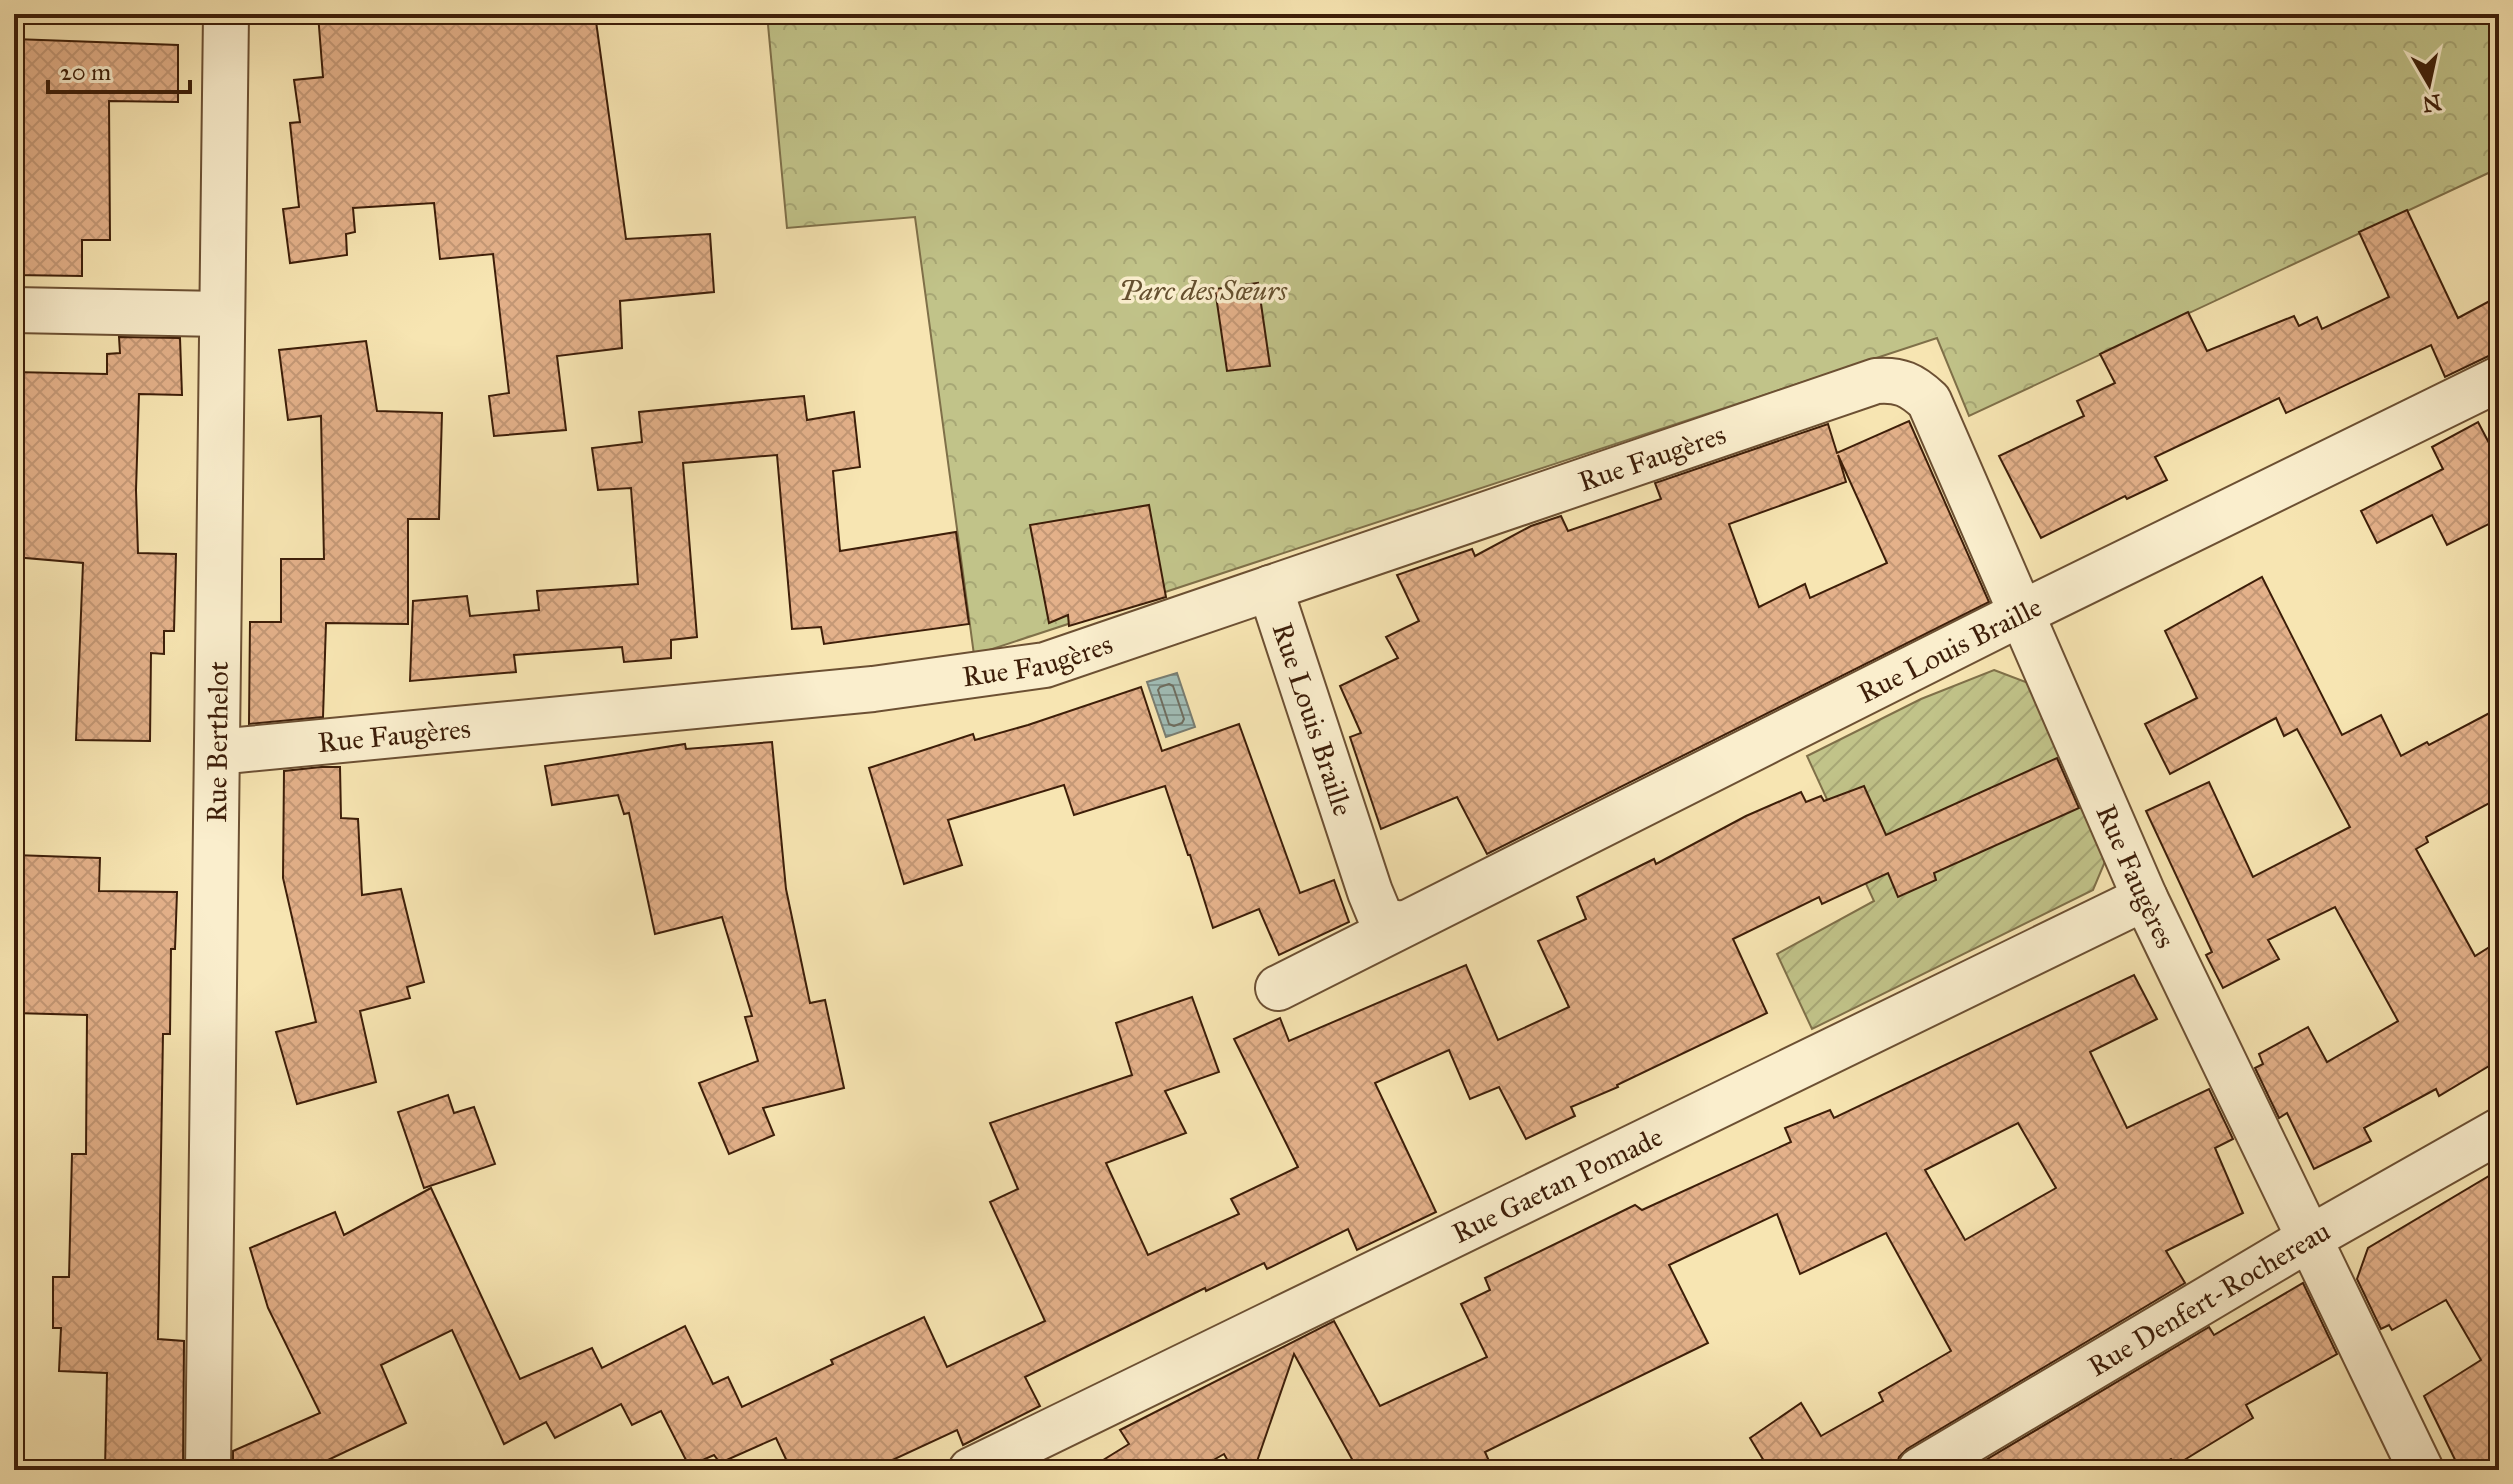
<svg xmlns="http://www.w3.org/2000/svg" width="2513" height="1484" font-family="'IM FELL Great Primer',serif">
  <defs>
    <pattern id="park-crowns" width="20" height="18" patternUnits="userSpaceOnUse" patternTransform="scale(2)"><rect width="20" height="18" fill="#c1c389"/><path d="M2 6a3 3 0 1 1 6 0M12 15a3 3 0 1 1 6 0" fill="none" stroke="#a7a775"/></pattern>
    <pattern id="garden-furrows" width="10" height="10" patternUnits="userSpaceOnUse" patternTransform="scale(2)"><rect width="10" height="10" fill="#c1c389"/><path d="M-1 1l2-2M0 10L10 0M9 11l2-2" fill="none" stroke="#a7a775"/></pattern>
    <pattern id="water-rules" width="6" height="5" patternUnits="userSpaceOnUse" patternTransform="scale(2)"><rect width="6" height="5" fill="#a1bdb6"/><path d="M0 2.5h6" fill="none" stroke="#849992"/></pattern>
    <pattern id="building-cross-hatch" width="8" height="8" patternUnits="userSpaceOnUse" patternTransform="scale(2)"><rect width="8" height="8" fill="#e4b18a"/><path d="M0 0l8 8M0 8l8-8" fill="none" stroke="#c49876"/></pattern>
  </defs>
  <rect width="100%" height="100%" fill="#f7e5b2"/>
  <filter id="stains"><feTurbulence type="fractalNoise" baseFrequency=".0025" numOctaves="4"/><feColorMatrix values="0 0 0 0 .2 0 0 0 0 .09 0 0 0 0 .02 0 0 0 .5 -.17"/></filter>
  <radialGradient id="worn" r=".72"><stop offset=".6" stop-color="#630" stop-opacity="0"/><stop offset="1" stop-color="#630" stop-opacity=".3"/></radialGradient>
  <!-- park -->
  <path fill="url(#park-crowns)" stroke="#7f7049" stroke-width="2" d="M 767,14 L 2499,14 L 2499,168 L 1969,416 L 1937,338 L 974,655 L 915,217 L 787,228 Z"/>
  <!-- garden -->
  <path fill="url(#garden-furrows)" stroke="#7f7049" stroke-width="2" d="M 1994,670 L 2031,684 L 2109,852 L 2093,890 L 1812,1029 L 1777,954 L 1874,901 L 1807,756 L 1921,699 Z"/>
  <!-- water -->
  <path fill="url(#water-rules)" stroke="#797d71" stroke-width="2" d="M 1177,673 L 1195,727 L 1166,737 L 1147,682 Z"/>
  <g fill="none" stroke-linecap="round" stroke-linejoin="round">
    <!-- shore -->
    <path stroke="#6f6e60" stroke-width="2" d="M 1169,684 L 1173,686 L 1184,719 L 1182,723 L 1174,726 L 1169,724 L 1158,690 L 1160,687 Z"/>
  </g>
  <!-- building -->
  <g fill="url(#building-cross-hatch)" stroke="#3d1e09" stroke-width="2" fill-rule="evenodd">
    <path d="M 318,14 L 444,14 L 445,21 L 503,14 L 595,14 L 626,239 L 710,234 L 714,292 L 620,301 L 622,348 L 557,356 L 566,430 L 494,436 L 489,396 L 509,393 L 493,254 L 440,259 L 434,203 L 353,208 L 355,232 L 346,234 L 347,255 L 290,263 L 283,209 L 299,207 L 290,123 L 300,122 L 294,80 L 323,77 Z"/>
    <path d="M 14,39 L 178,45 L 178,102 L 109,101 L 110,240 L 82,240 L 82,276 L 14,275 L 18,144 L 14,144 Z"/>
    <path d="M 2407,210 L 2458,318 L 2499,296 L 2499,351 L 2445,377 L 2431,345 L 2286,413 L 2279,398 L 2155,457 L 2167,480 L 2127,499 L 2125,496 L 2041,538 L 1999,456 L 2084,416 L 2077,401 L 2115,383 L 2100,354 L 2188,312 L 2207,351 L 2294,316 L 2299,326 L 2317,317 L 2322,329 L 2389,297 L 2359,232 Z"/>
    <path d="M 1258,283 L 1270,366 L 1227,371 L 1215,289 Z"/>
    <path d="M 119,337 L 180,338 L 182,395 L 139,394 L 136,490 L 138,553 L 176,554 L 174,631 L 164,631 L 164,654 L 151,653 L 150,741 L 76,740 L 83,563 L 14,557 L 14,372 L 107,374 L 107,354 L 120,353 Z"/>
    <path d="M 366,341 L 377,411 L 442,413 L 439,519 L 408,519 L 408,624 L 326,623 L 323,717 L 249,724 L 250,622 L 281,622 L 281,559 L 324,559 L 321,416 L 288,420 L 279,350 Z"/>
    <path d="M 804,396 L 807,420 L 854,412 L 860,467 L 833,471 L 840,551 L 956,532 L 969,624 L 824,644 L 821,627 L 792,629 L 777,455 L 683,463 L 697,637 L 671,640 L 671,658 L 624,662 L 622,647 L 514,655 L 516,672 L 410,681 L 413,601 L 467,596 L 470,616 L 539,610 L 537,591 L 638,584 L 631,488 L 598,490 L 592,448 L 642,442 L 639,412 Z"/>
    <path d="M 1909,421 L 1989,602 L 1487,854 L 1457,797 L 1381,829 L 1350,737 L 1361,733 L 1340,686 L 1398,658 L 1386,637 L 1419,621 L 1397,575 L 1472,549 L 1475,556 L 1531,526 L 1561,516 L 1568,531 L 1661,499 L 1655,483 L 1828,424 L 1837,453 ZM 1838,455 L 1887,563 L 1810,598 L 1805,584 L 1759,607 L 1729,524 L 1846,482 Z"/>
    <path d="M 2478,422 L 2499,462 L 2499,519 L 2447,545 L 2432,515 L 2377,543 L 2361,511 L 2443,469 L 2432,447 Z"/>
    <path d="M 1149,505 L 1166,597 L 1069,626 L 1068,615 L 1049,623 L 1030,525 Z"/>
    <path d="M 2262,577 L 2342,735 L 2381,715 L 2401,756 L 2427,742 L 2429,745 L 2499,708 L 2499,798 L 2426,837 L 2428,842 L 2416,849 L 2475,956 L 2499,941 L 2499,1060 L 2439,1096 L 2436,1089 L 2364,1128 L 2371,1141 L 2314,1169 L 2287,1113 L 2279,1118 L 2255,1068 L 2263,1064 L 2259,1054 L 2308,1027 L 2327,1062 L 2398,1021 L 2335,907 L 2268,940 L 2279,959 L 2223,988 L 2206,955 L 2212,952 L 2146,811 L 2209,782 L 2253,877 L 2350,827 L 2297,729 L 2284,736 L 2276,718 L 2170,774 L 2145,724 L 2197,698 L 2165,631 Z"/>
    <path d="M 1141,687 L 1162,751 L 1239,724 L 1300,893 L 1334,880 L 1349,922 L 1279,955 L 1259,909 L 1213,928 L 1190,855 L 1188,855 L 1165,786 L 1074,815 L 1064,785 L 948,820 L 962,865 L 904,884 L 869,768 L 973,734 L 975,740 L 1028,725 Z"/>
    <path d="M 772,742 L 786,889 L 810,1003 L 825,1000 L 844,1088 L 763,1108 L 774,1135 L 729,1154 L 699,1083 L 758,1061 L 745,1017 L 752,1016 L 722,917 L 655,934 L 629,813 L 624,814 L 618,795 L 552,805 L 545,766 L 685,744 L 686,749 Z"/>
    <path d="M 2057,758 L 2079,808 L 1934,873 L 1936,880 L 1898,897 L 1888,873 L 1822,904 L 1819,897 L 1733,939 L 1767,1013 L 1617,1085 L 1618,1087 L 1571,1107 L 1575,1116 L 1526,1139 L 1499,1087 L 1470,1099 L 1449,1050 L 1375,1083 L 1436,1212 L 1357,1250 L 1348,1229 L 1267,1269 L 1264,1263 L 1206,1291 L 1205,1288 L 1025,1377 L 1040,1406 L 963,1445 L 957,1430 L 871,1470 L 791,1470 L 776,1438 L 720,1463 L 714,1455 L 689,1466 L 661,1411 L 632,1425 L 621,1404 L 555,1438 L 546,1422 L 504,1444 L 452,1330 L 381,1365 L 406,1423 L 307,1470 L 233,1470 L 233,1451 L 320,1413 L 268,1308 L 250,1248 L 335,1212 L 344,1235 L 431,1188 L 520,1379 L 592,1348 L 602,1368 L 685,1326 L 713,1384 L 728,1377 L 742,1407 L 833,1364 L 831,1360 L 924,1317 L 947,1367 L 1045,1321 L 990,1202 L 1018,1189 L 990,1123 L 1132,1075 L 1116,1023 L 1192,997 L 1219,1072 L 1165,1091 L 1186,1133 L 1106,1163 L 1148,1255 L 1239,1214 L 1231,1199 L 1298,1167 L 1234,1039 L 1280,1018 L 1289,1041 L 1466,965 L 1498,1040 L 1569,1007 L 1538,941 L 1586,919 L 1577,897 L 1654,859 L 1656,864 L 1746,816 L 1801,792 L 1806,802 L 1821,796 L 1824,801 L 1864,786 L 1886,835 Z"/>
    <path d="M 321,767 L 340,767 L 341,818 L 358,819 L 362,895 L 401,889 L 424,982 L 407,987 L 410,998 L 360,1011 L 376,1082 L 297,1104 L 276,1032 L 316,1022 L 283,878 L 284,771 Z"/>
    <path d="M 14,855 L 100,858 L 99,891 L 177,892 L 175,949 L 171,949 L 170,1034 L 163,1034 L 158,1339 L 184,1341 L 183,1470 L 105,1470 L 107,1373 L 59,1371 L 61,1328 L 53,1328 L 53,1277 L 69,1277 L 72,1154 L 86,1154 L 87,1015 L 14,1013 Z"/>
    <path d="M 2134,975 L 2157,1019 L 2090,1052 L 2127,1128 L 2209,1089 L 2233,1139 L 2215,1148 L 2243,1213 L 2166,1251 L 2185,1283 L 1907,1449 L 1899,1457 L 1895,1470 L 1761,1470 L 1767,1466 L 1750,1438 L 1801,1403 L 1821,1436 L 1883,1401 L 1879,1393 L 1951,1351 L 1886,1233 L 1800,1274 L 1777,1214 L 1669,1265 L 1708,1343 L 1485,1452 L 1493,1470 L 1358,1470 L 1294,1354 L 1254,1470 L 1233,1470 L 1224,1454 L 1196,1470 L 1087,1470 L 1129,1444 L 1120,1430 L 1334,1321 L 1380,1406 L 1487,1357 L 1461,1304 L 1490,1290 L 1485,1278 L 1635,1205 L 1642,1210 L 1791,1142 L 1785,1128 L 1830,1110 L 1834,1118 ZM 2018,1123 L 2056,1188 L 1965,1240 L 1925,1170 Z"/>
    <path d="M 448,1095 L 454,1113 L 474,1107 L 495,1164 L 424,1188 L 398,1112 Z"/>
    <path d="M 2499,1170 L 2499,1470 L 2460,1470 L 2424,1396 L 2481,1360 L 2446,1300 L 2392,1330 L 2389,1325 L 2381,1329 L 2357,1279 L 2368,1248 Z"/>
    <path d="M 2303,1283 L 2337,1354 L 2246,1405 L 2253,1418 L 2176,1465 L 2171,1459 L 2151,1470 L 1969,1470 L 2209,1327 L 2214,1335 Z"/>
  </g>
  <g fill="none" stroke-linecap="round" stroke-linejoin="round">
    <!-- minor casing -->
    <g stroke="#6c5033" stroke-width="48">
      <g id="minor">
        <path d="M 14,310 L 221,314"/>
        <path id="s1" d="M 1270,588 L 1370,892 L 1382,921 L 1404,924"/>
        <path id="s2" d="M 217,752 L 873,689 L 1045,665 L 1876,381 C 1900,379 1912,385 1929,401 L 2145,898 L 2421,1470"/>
        <path id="s3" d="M 1278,988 L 2022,613 L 2499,379"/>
        <path id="s4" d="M 208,1470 L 226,14"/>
        <path id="s5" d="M 971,1470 L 2145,898"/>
        <path id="s6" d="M 1920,1470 L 2310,1238 L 2499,1131"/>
      </g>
    </g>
    <!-- minor -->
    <use href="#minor" stroke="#faeecd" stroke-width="44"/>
  </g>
  <g text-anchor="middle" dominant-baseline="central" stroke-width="7" stroke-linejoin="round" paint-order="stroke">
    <!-- park labels -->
    <g font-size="28" font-style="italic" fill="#65502f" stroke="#faeecd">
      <text x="1203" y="290">Parc des Sœurs</text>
    </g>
    <!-- street labels -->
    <g font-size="28" fill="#3d1e09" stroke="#faeecd">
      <text stroke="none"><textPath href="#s2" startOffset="1474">Rue Faugères</textPath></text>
      <text stroke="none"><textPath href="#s3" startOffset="752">Rue Louis Braille</textPath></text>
      <text stroke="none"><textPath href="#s2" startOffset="826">Rue Faugères</textPath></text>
      <text stroke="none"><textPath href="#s1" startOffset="138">Rue Louis Braille</textPath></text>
      <text stroke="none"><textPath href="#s2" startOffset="178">Rue Faugères</textPath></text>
      <text stroke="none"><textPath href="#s4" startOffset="728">Rue Berthelot</textPath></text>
      <text stroke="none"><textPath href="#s2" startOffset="2288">Rue Faugères</textPath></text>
      <text stroke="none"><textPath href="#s5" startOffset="652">Rue Gaetan Pomade</textPath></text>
      <text stroke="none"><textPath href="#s6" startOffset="336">Rue Denfert-Rochereau</textPath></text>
    </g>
  </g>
  <!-- margin -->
  <rect width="2513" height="1484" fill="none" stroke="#f7e5b2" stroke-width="48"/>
  <rect x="16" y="16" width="2481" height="1452" fill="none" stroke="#3d1e09" stroke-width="4"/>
  <rect x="24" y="24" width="2465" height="1436" fill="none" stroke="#3d1e09" stroke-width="2"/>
  <!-- north arrow -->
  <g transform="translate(2429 84) rotate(171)" stroke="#faeecd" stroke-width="6" paint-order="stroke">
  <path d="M0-6L14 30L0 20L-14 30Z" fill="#3d1e09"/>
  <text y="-12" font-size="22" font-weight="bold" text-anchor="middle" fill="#3d1e09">N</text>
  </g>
  <!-- scale -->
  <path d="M48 80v12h142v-12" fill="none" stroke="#3d1e09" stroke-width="4"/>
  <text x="60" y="80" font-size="24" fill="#3d1e09" stroke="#faeecd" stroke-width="6" paint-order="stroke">20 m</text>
  <rect width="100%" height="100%" filter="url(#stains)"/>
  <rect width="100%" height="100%" fill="url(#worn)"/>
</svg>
